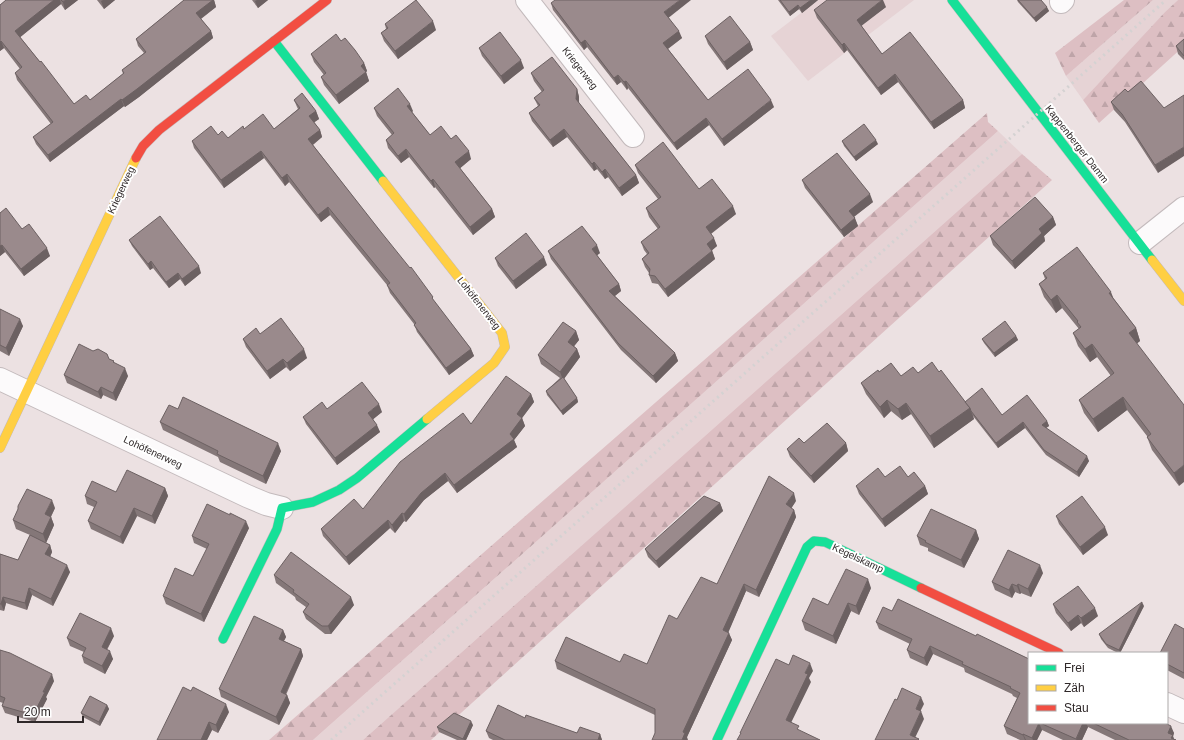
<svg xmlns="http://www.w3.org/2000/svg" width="1184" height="740" font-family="Arial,sans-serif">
  <defs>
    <pattern id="forest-firs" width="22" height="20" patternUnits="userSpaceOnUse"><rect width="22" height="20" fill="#ddbfc3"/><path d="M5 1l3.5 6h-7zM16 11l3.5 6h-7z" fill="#bea4a8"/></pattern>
  </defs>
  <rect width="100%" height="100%" fill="#ece1e2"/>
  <!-- built -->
  <g fill="#e6d3d5">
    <path d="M 818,0 L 914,0 L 808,81 L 771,36 Z"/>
    <path d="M 1153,0 L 1178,0 L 1165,12 L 1083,100 L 1066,76 Z"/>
    <path d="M 998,131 L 1022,154 L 363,740 L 313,740 Z"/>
  </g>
  <!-- forest -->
  <g fill="url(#forest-firs)">
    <path d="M 1124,0 L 1153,0 L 1066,76 L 1055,53 Z"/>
    <path d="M 1178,0 L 1184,0 L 1184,46 L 1099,123 L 1083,100 L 1165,12 Z"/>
    <path d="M 987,113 L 988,122 L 998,131 L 313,740 L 269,740 Z"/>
    <path d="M 1022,154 L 1052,180 L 431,740 L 363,740 Z"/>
  </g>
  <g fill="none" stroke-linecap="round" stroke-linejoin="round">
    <!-- street casing -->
    <g stroke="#c3babc" stroke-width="24">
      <g id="street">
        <path d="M 527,0 L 633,136"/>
        <path d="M 1061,2 L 1063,0"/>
        <path d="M 1140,243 L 1184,208"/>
        <path d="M 0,379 L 247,496 L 266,504 L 282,508"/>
        <path d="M 1167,704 L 1184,712"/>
      </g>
    </g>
    <!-- fast casing -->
    <g stroke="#c3babc" stroke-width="10">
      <g id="fast">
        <path d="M 952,0 L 1152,260"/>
        <path d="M 274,41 L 383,181"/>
        <path d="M 223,639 L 277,529 L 282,508 L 313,502 L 339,490 L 357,478 L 427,419"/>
        <path d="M 717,740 L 807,547 L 814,541 L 825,542 L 921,588"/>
      </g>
    </g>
    <!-- slow casing -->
    <g stroke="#c3babc" stroke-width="10">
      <g id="slow">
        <path d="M 383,181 L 502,333 L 505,347 L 494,363 L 427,419"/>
        <path d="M 1152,260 L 1184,301"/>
        <path d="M 0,448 L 136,158"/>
      </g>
    </g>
    <!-- jam casing -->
    <g stroke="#c3babc" stroke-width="10">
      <g id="jam">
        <path d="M 136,158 L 143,146 L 159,130 L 327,0"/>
        <path d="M 921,588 L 1059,653"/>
      </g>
    </g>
    <!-- street -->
    <use href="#street" stroke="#fcfafb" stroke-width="22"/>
    <!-- fast -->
    <use href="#fast" stroke="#16e098" stroke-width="9"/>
    <!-- slow -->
    <use href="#slow" stroke="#ffcf43" stroke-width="9"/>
    <!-- jam -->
    <use href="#jam" stroke="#f24e42" stroke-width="9"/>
    <!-- rail -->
    <path stroke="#d4d2d2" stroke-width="3" stroke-dasharray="2 4" stroke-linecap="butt" d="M 331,740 L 1166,0"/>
  </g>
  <!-- wall -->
  <g fill="#847778">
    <path d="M 6,0 L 78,0 L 65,10 L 61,4 L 20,37 L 74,104 L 90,100 L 123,74 L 122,70 L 144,53 L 138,46 L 136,39 L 184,0 L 214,0 L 216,7 L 201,19 L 211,31 L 213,38 L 139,97 L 125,107 L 124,106 L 50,162 L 36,144 L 33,137 L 51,124 L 17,80 L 15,73 L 20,69 L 4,48 L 0,51 L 0,5 Z"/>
    <path d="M 97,0 L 115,0 L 104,9 Z"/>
    <path d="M 252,0 L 268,0 L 258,8 Z"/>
    <path d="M 778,0 L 818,0 L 802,13 L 799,9 L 790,16 Z"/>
    <path d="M 1017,0 L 1041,0 L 1049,11 L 1036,22 L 1018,2 Z"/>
    <path d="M 551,3 L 669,18 L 682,38 L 668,49 L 708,100 L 774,107 L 724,146 L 709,125 L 677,150 L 628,88 L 627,90 L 621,82 L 617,85 L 587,47 L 584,50 L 553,10 Z"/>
    <path d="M 886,7 L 861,25 L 882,54 L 963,100 L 965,108 L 934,129 L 898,82 L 881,95 L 847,50 L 844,53 L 817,18 L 814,10 Z"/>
    <path d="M 385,24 L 436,30 L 398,59 L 384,41 L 381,33 L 386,29 Z"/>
    <path d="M 705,36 L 750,42 L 753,50 L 727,70 L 708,44 Z"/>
    <path d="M 1184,39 L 1184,60 L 1178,54 L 1176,46 Z"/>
    <path d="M 341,41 L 364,63 L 367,71 L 366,72 L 369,81 L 339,104 L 324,85 L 321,77 L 324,75 L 314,62 L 311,54 Z"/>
    <path d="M 479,48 L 524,68 L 504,84 L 482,56 Z"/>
    <path d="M 531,73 L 577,89 L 579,97 L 579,103 L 636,175 L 639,183 L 622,196 L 608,177 L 605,179 L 597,169 L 594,171 L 567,137 L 553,147 L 532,121 L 529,113 L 538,106 L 534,98 L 542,92 L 534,81 Z"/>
    <path d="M 1141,81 L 1158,173 L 1125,122 L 1114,110 L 1111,102 L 1128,92 Z"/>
    <path d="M 294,100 L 316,111 L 319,119 L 314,122 L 320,130 L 322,137 L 313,145 L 471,349 L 474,356 L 449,375 L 417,332 L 414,324 L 390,293 L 387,285 L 330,215 L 321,222 L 289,182 L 285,186 L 264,158 L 224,188 L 194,148 L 192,141 L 218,135 L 228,138 L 244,129 L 274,129 L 298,109 L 297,107 Z"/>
    <path d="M 374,108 L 413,111 L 412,112 L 430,135 L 451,139 L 471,159 L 460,168 L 492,209 L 495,217 L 473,235 L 435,187 L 434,188 L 409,157 L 401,163 L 388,148 L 386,140 L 392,135 L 377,116 Z"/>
    <path d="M 842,141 L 878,144 L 856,161 L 844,146 Z"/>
    <path d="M 635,165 L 699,189 L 736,214 L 711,234 L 717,246 L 712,250 L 715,259 L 668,297 L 658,284 L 652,283 L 649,275 L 649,273 L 645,267 L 642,259 L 647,254 L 644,250 L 641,242 L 658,229 L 649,217 L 646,208 L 658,199 L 638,173 Z"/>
    <path d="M 802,180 L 873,202 L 854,217 L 858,226 L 844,237 L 805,188 Z"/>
    <path d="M 0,213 L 22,229 L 50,256 L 24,276 L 5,252 L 0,256 Z"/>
    <path d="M 1053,217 L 1056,225 L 1044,236 L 1045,241 L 1015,269 L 993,245 L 990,236 Z"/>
    <path d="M 129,240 L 201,273 L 185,286 L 180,279 L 169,288 L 153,268 L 150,270 L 132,246 Z"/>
    <path d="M 548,251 L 600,253 L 597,255 L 619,284 L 621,291 L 615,296 L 675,353 L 678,361 L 656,383 L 621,350 L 551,259 Z"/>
    <path d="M 495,258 L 547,265 L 516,289 L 498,266 Z"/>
    <path d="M 1043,273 L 1114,299 L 1136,328 L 1140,341 L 1137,343 L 1179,486 L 1152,450 L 1147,437 L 1147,436 L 1127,410 L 1098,432 L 1084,413 L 1079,400 L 1111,376 L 1097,357 L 1090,362 L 1078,346 L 1073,333 L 1079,329 L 1062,308 L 1056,313 L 1044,297 L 1039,284 L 1045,279 Z"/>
    <path d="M 0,309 L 23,326 L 9,356 L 0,351 Z"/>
    <path d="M 576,331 L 579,340 L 574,346 L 577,349 L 580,357 L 564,379 L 577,398 L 578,402 L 563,415 L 547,395 L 546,391 L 560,378 L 541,364 L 538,355 Z"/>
    <path d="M 260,334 L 307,358 L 290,371 L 286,367 L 270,379 L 246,347 L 243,339 Z"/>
    <path d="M 1016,336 L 1018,340 L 995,357 L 984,343 L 982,339 Z"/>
    <path d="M 109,359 L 114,361 L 114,363 L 128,376 L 116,401 L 103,395 L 101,399 L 67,383 L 64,375 Z"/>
    <path d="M 939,372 L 965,402 L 1002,415 L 1047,421 L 1049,426 L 1046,428 L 1089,461 L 1079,477 L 1046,455 L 1025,428 L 998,448 L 973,416 L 974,419 L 934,448 L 911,414 L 902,420 L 891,411 L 884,418 L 866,394 L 861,383 L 918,373 Z"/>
    <path d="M 531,394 L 534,402 L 522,418 L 525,426 L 514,440 L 517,447 L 457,493 L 448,481 L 424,500 L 406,522 L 404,521 L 395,533 L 390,528 L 349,565 L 323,536 L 321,529 L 363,509 L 471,424 Z"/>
    <path d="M 178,409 L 281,451 L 266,484 L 220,462 L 218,457 L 163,430 L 160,422 Z"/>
    <path d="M 327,409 L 382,412 L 373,419 L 380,432 L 337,465 L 306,424 L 303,417 Z"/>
    <path d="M 804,443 L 846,443 L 848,451 L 814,483 L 790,457 L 787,449 Z"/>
    <path d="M 885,477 L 908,477 L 925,486 L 928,494 L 885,527 L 859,494 L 856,486 Z"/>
    <path d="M 165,488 L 168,496 L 155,524 L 137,516 L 123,544 L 91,529 L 88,521 L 94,507 L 87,504 L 85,496 L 116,492 Z"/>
    <path d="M 796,501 L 791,508 L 794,510 L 796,517 L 759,597 L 746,591 L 728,632 L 732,640 L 687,737 L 655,733 L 655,715 L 557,669 L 555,661 L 620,662 L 647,664 L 677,619 L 717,584 Z"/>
    <path d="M 720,503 L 723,511 L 659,568 L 648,557 L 645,549 Z"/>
    <path d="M 55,508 L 51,517 L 54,525 L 46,543 L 50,545 L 52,552 L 50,557 L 70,572 L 53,606 L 32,595 L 27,610 L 6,603 L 4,611 L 0,610 L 0,554 L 18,560 L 30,535 L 16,529 L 13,520 Z"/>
    <path d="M 1056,516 L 1108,535 L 1083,555 L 1059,524 Z"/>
    <path d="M 249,528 L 204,622 L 166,604 L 163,596 L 193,576 L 207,549 L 194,543 L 192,536 Z"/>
    <path d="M 976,530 L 979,539 L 964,568 L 928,551 L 928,548 L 920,545 L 917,536 Z"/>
    <path d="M 1043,573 L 1031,597 L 1021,593 L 1020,594 L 1015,592 L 1012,598 L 995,590 L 992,582 Z"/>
    <path d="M 274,575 L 354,605 L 331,634 L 325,634 L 306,619 L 303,612 L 306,607 L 296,600 L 295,597 L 276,583 Z"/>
    <path d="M 871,588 L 859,615 L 851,611 L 836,644 L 805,630 L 802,621 L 828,605 Z"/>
    <path d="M 1053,604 L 1098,616 L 1084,627 L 1081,623 L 1071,631 L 1056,613 Z"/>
    <path d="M 1144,606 L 1120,653 L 1118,653 L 1108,648 L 1101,639 L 1099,634 Z"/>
    <path d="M 892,611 L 976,636 L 1029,659 L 1029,723 L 1165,723 L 1174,733 L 1173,736 L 1174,739 L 1176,740 L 1115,740 L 1088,727 L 1082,740 L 1063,740 L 1042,730 L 1037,740 L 1020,740 L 1007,734 L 1004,726 L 1017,698 L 1013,696 L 1012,694 L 965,672 L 964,668 L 933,654 L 927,666 L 910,658 L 907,650 L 910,644 L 879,629 L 876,622 Z"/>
    <path d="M 1184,629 L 1184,679 L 1167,670 L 1167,653 Z"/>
    <path d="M 283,630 L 286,637 L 284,641 L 301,649 L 303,656 L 286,695 L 287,695 L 290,703 L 279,725 L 221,697 L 219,689 Z"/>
    <path d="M 114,636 L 107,650 L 113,659 L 105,674 L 84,663 L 82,656 L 84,652 L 70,646 L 67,638 Z"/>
    <path d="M 0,650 L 54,681 L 46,697 L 47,699 L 35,722 L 5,713 L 2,706 L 3,703 L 0,702 Z"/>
    <path d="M 107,705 L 109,709 L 100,726 L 83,717 L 81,713 Z"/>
    <path d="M 229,712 L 218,733 L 212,730 L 207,740 L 157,740 Z"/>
    <path d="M 525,718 L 577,733 L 600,734 L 602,740 L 493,740 L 489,738 L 486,731 Z"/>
    <path d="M 473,725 L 466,740 L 457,740 L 439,732 L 437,727 Z"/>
  </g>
  <!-- shaded-wall -->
  <g fill="#6c6162">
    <path d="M 54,0 L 60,0 L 61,4 L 18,39 L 15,31 Z"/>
    <path d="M 66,0 L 78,0 L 65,10 L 63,2 Z"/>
    <path d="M 103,0 L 115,0 L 104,9 L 101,1 Z"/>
    <path d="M 213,0 L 214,0 L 216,7 L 199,20 L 196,13 Z"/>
    <path d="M 257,0 L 268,0 L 258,8 L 255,1 Z"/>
    <path d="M 680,0 L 691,0 L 667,19 L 664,12 Z"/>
    <path d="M 811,0 L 818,0 L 802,13 L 800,8 Z"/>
    <path d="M 882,0 L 883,0 L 886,7 L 860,27 L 857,20 Z"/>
    <path d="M 798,5 L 799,9 L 790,16 L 789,12 Z"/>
    <path d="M 1047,7 L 1049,11 L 1036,22 L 1034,18 Z"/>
    <path d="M 433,21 L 436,30 L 398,59 L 395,51 Z"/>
    <path d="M 211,31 L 213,38 L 139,97 L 125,107 L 122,100 Z"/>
    <path d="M 679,31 L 682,38 L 666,50 L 663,43 Z"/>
    <path d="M 585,40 L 587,47 L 584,50 L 581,43 Z"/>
    <path d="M 1,41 L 4,48 L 0,51 L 0,42 Z"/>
    <path d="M 750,42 L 753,50 L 727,70 L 724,62 Z"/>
    <path d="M 844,43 L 847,50 L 844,53 L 842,45 Z"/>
    <path d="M 521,60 L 524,68 L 504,84 L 501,76 Z"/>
    <path d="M 364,63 L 367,71 L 364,74 L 361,66 Z"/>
    <path d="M 366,72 L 369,81 L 339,104 L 336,95 Z"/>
    <path d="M 895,74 L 898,82 L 881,95 L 878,88 Z"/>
    <path d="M 618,75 L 621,82 L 617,85 L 614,78 Z"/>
    <path d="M 626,81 L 628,88 L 627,90 L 624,82 Z"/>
    <path d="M 577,89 L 579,97 L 579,107 L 576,99 Z"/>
    <path d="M 121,99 L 124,106 L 50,162 L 48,155 Z"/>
    <path d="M 771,100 L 774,107 L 724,146 L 722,139 Z"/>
    <path d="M 963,100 L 965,108 L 934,129 L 931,122 Z"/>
    <path d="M 410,104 L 413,111 L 410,114 L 407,106 Z"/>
    <path d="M 316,111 L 319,119 L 312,124 L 309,116 Z"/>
    <path d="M 706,118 L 709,125 L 677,150 L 674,143 Z"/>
    <path d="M 564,129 L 567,137 L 553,147 L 550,140 Z"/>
    <path d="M 320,130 L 322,137 L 311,146 L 308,139 Z"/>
    <path d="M 876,140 L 878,144 L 856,161 L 854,157 Z"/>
    <path d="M 1184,147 L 1184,156 L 1158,173 L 1155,165 Z"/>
    <path d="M 406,149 L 409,157 L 401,163 L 398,156 Z"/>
    <path d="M 261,151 L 264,158 L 224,188 L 221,180 Z"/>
    <path d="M 469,151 L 471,159 L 458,170 L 455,162 Z"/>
    <path d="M 594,162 L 597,169 L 594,171 L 592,164 Z"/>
    <path d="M 605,169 L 608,177 L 605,179 L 602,172 Z"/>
    <path d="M 287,174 L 289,182 L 285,186 L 282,178 Z"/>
    <path d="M 636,175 L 639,183 L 622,196 L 619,188 Z"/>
    <path d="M 433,179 L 435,187 L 434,188 L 431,181 Z"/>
    <path d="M 870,194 L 873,202 L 852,218 L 849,211 Z"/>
    <path d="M 733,206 L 736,214 L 709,235 L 706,227 Z"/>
    <path d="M 328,207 L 330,215 L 321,222 L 318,215 Z"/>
    <path d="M 492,209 L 495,217 L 473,235 L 470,227 Z"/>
    <path d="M 1053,217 L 1056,225 L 1044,236 L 1045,241 L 1015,269 L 1012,261 L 1039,229 Z"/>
    <path d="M 855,218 L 858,226 L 844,237 L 841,230 Z"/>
    <path d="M 714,238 L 717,246 L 710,252 L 707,244 Z"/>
    <path d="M 2,245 L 5,252 L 0,256 L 0,246 Z"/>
    <path d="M 597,245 L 600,253 L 595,257 L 592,249 Z"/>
    <path d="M 47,248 L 50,256 L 24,276 L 21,269 Z"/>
    <path d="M 712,251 L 715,259 L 668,297 L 665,289 Z"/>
    <path d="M 544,257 L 547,265 L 516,289 L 513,281 Z"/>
    <path d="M 151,261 L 153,268 L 150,270 L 148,264 Z"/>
    <path d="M 199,266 L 201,273 L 185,286 L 182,279 Z"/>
    <path d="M 178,273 L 180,279 L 169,288 L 166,282 Z"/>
    <path d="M 619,284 L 621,291 L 612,298 L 609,291 Z"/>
    <path d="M 1111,292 L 1116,305 L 1109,293 Z"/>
    <path d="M 1057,295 L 1062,308 L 1056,313 L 1051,300 Z"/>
    <path d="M 20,319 L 23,326 L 9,356 L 6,348 Z"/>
    <path d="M 1136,328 L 1140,341 L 1134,346 L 1129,333 Z"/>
    <path d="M 576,331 L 579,340 L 571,350 L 568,342 Z"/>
    <path d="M 1016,336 L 1018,340 L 995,357 L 994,353 Z"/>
    <path d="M 1092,344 L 1097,357 L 1090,362 L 1085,349 Z"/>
    <path d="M 304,349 L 307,358 L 290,371 L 287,363 Z"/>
    <path d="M 471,349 L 474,356 L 449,375 L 446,368 Z"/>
    <path d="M 577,349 L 580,357 L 563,380 L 560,372 Z"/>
    <path d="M 675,353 L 678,361 L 656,383 L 653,376 Z"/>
    <path d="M 283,359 L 286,367 L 270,379 L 267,371 Z"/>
    <path d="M 125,368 L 128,376 L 116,401 L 113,393 Z"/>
    <path d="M 101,387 L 103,395 L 101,399 L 98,392 Z"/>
    <path d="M 531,394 L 534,402 L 522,418 L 525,426 L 514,440 L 517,447 L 457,493 L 454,485 L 510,434 L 517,414 Z"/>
    <path d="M 1123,397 L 1127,410 L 1098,432 L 1093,419 Z"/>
    <path d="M 577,398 L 578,402 L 563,415 L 561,411 Z"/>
    <path d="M 887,400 L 891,411 L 884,418 L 880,407 Z"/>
    <path d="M 906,403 L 911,414 L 902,420 L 898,409 Z"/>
    <path d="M 379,404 L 382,412 L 371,421 L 368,413 Z"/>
    <path d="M 970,408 L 974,419 L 934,448 L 930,436 Z"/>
    <path d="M 1047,421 L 1049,426 L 1043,430 L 1042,425 Z"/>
    <path d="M 1023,422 L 1025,428 L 998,448 L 996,443 Z"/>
    <path d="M 377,425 L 380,432 L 337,465 L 335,458 Z"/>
    <path d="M 278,443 L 281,451 L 266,484 L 263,476 Z"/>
    <path d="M 846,443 L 848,451 L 814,483 L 811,476 Z"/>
    <path d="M 1087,456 L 1089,461 L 1079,477 L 1077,472 Z"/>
    <path d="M 1184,465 L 1184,482 L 1179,486 L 1174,473 Z"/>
    <path d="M 445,473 L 448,481 L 424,500 L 406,522 L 404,514 L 421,493 Z"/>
    <path d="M 925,486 L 928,494 L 885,527 L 882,519 Z"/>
    <path d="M 165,488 L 168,496 L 155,524 L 152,516 Z"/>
    <path d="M 794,493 L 796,501 L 789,512 L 786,504 Z"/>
    <path d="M 52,500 L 55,508 L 48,522 L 45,514 Z"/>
    <path d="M 720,503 L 723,511 L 659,568 L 656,561 Z"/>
    <path d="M 134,508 L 137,516 L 123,544 L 120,537 Z"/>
    <path d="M 794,510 L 796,517 L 759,597 L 756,590 Z"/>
    <path d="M 402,513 L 404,521 L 395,533 L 392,525 Z"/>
    <path d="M 51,517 L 54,525 L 46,543 L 43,534 Z"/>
    <path d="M 388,520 L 390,528 L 349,565 L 346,557 Z"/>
    <path d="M 246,521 L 249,528 L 204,622 L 201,614 Z"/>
    <path d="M 1105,527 L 1108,535 L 1083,555 L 1080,547 Z"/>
    <path d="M 976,530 L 979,539 L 964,568 L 961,560 Z"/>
    <path d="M 50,545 L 52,552 L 48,561 L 45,554 Z"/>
    <path d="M 67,565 L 70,572 L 53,606 L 51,599 Z"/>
    <path d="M 1040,565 L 1043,573 L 1031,597 L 1028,589 Z"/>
    <path d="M 868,579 L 871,588 L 859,615 L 856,606 Z"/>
    <path d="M 744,584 L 746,591 L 726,638 L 723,630 Z"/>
    <path d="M 1012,584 L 1015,592 L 1012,598 L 1009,590 Z"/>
    <path d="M 1018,584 L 1021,593 L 1020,594 L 1017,586 Z"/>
    <path d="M 29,588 L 32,595 L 27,610 L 25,603 Z"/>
    <path d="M 3,597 L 6,603 L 4,611 L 1,604 Z"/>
    <path d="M 351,597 L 354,605 L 331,634 L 328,626 Z"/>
    <path d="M 1142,602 L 1144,606 L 1120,653 L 1119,650 Z"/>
    <path d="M 848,603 L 851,611 L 836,644 L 833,636 Z"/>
    <path d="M 1095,608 L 1098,616 L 1084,627 L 1081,618 Z"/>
    <path d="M 1078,615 L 1081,623 L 1071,631 L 1068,623 Z"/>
    <path d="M 111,628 L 114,636 L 104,654 L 102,647 Z"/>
    <path d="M 283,630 L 286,637 L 281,646 L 279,639 Z"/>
    <path d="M 729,633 L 732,640 L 687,737 L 688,740 L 682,740 L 683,732 Z"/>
    <path d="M 930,646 L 933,654 L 927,666 L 924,658 Z"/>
    <path d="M 301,649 L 303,656 L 283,699 L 281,692 Z"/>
    <path d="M 110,651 L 113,659 L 105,674 L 102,666 Z"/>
    <path d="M 810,663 L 813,671 L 809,678 L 811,682 L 789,727 L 786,720 L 805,673 Z"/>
    <path d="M 52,674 L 54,681 L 46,697 L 47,699 L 35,722 L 33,715 Z"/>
    <path d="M 287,695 L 290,703 L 279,725 L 276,717 Z"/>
    <path d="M 921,697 L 924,704 L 918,716 L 916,709 Z"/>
    <path d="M 226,704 L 229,712 L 218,733 L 216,725 Z"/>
    <path d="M 107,705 L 109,709 L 100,726 L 99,722 Z"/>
    <path d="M 921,711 L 924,719 L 914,740 L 910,735 Z"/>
    <path d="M 471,721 L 473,725 L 466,740 L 464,740 L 463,739 Z"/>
    <path d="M 209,722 L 212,730 L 207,740 L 201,740 Z"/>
    <path d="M 1039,723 L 1042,730 L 1037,740 L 1033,740 L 1032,738 Z"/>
    <path d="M 1083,723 L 1086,723 L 1088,727 L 1082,740 L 1076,740 Z"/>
    <path d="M 1171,726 L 1174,733 L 1173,736 L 1174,740 L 1172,740 L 1168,733 Z"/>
    <path d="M 600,734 L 602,740 L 598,740 Z"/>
    <path d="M 1023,734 L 1026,740 L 1025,740 L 1023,735 Z"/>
  </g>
  <!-- building -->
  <g fill="#9a8a8c" stroke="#6c6162">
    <path d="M 6,0 L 54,0 L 15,31 L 40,62 L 41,61 L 74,104 L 86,95 L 90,100 L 124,73 L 122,70 L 146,52 L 136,39 L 184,0 L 213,0 L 196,13 L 211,31 L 137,89 L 122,100 L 121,99 L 48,155 L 33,137 L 53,122 L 15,73 L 22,67 L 1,41 L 0,42 L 0,5 Z"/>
    <path d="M 61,0 L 66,0 L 63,2 Z"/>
    <path d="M 416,0 L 433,21 L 395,51 L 381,33 L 388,28 L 385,24 Z"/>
    <path d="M 555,0 L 680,0 L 664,12 L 679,31 L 663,43 L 708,100 L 748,69 L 771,100 L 722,139 L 706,118 L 674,143 L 626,81 L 624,82 L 618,75 L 614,78 L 585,40 L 581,43 L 551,3 Z"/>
    <path d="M 780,0 L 811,0 L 800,8 L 798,5 L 789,12 Z"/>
    <path d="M 827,0 L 882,0 L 857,20 L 882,54 L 910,32 L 963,100 L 931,122 L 895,74 L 878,88 L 844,43 L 842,45 L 814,10 Z"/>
    <path d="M 1018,0 L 1041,0 L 1047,7 L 1034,18 Z"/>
    <path d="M 730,16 L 750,42 L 724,62 L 705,36 Z"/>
    <path d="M 500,32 L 521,60 L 501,76 L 479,48 Z"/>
    <path d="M 336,34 L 341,41 L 345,38 L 355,50 L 364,63 L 361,66 L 366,72 L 336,95 L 321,77 L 326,73 L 311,54 Z"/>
    <path d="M 1184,39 L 1184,56 L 1176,46 Z"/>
    <path d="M 552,57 L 577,89 L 576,99 L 636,175 L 619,188 L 605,169 L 602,172 L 594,162 L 592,164 L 564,129 L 550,140 L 529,113 L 540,105 L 534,98 L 544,90 L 531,73 Z"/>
    <path d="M 1141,81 L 1164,108 L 1184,95 L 1184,147 L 1155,165 L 1122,114 L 1111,102 L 1125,89 L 1128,92 Z"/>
    <path d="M 398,88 L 410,104 L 407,106 L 430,135 L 441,126 L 451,139 L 456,135 L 469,151 L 455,162 L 492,209 L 470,227 L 433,179 L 431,181 L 406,149 L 398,156 L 386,140 L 394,133 L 374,108 Z"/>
    <path d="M 302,93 L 316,111 L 309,116 L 320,130 L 308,139 L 381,232 L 410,268 L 411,267 L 433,297 L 432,298 L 471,349 L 446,368 L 414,325 L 416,323 L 387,285 L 390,283 L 328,207 L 318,215 L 287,174 L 282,178 L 261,151 L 221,180 L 192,141 L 211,126 L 218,135 L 222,131 L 228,138 L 243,126 L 244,129 L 263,114 L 274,129 L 300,108 L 294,100 Z"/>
    <path d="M 864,124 L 876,140 L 854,157 L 842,141 Z"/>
    <path d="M 663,142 L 699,189 L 712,179 L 733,206 L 706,227 L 714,238 L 707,244 L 712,251 L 665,289 L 655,276 L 649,275 L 650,269 L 642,259 L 649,253 L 641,242 L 660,227 L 646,208 L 661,197 L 635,165 Z"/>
    <path d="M 837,153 L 870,194 L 849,211 L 855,218 L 841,230 L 802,180 Z"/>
    <path d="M 1035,197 L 1053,217 L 1039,229 L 1042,233 L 1012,261 L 990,236 Z"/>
    <path d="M 6,208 L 22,229 L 29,224 L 47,248 L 21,269 L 2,245 L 0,246 L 0,213 Z"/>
    <path d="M 160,216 L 199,266 L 182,279 L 178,273 L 166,282 L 151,261 L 148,264 L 129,240 Z"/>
    <path d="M 582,226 L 597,245 L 592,249 L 619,284 L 609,291 L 675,353 L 653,376 L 618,343 L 548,251 Z"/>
    <path d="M 526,233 L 544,257 L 513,281 L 495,258 Z"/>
    <path d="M 1077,247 L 1111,292 L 1109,293 L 1136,328 L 1129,333 L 1184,405 L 1184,465 L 1174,473 L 1147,437 L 1151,434 L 1123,397 L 1093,419 L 1079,400 L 1114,373 L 1092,344 L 1085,349 L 1073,333 L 1081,327 L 1077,322 L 1078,321 L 1057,295 L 1051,300 L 1039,284 L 1047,278 L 1043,273 Z"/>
    <path d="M 0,309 L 20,319 L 6,348 L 0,345 Z"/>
    <path d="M 281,318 L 304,349 L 287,363 L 283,359 L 267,371 L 243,339 L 256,328 L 260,334 Z"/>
    <path d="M 1005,321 L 1016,336 L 994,353 L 982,339 Z"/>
    <path d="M 563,322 L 576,331 L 568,342 L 577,349 L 560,372 L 538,355 Z"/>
    <path d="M 79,344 L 93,351 L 98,349 L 107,354 L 109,359 L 114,361 L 113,362 L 125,368 L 113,393 L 101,387 L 98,392 L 64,375 Z"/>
    <path d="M 932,362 L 939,372 L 941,370 L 970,408 L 930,436 L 906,403 L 898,409 L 887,400 L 880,407 L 861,383 L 878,370 L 879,372 L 891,363 L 901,376 L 913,367 L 918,373 Z"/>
    <path d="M 506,376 L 531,394 L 517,414 L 522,418 L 510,434 L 514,439 L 454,485 L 445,473 L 421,493 L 404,514 L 402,513 L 392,525 L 388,520 L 346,557 L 321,529 L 354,499 L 363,509 L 400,462 L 463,413 L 471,424 Z"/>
    <path d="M 563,377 L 577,398 L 561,411 L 546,391 Z"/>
    <path d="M 362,382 L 379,404 L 368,413 L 377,425 L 335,458 L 303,417 L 322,402 L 327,409 Z"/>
    <path d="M 982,388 L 1002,415 L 1027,395 L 1047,421 L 1042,425 L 1087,456 L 1077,472 L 1044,450 L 1023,422 L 996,443 L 971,411 L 970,408 L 965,402 Z"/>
    <path d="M 183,397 L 278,443 L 263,476 L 217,454 L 218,451 L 160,422 L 169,405 L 178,409 Z"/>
    <path d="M 827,423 L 846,443 L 811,476 L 787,449 L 799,438 L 804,443 Z"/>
    <path d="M 900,466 L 908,477 L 914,472 L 925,486 L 882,519 L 856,486 L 878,468 L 885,477 Z"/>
    <path d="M 127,470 L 165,488 L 152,516 L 134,508 L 120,537 L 88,521 L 97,502 L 85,496 L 92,481 L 116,492 Z"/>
    <path d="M 769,476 L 794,493 L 786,504 L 794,510 L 756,590 L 744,584 L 723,630 L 729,633 L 683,732 L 685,733 L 682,740 L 652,740 L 655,733 L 655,709 L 555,661 L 566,637 L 620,662 L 624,654 L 647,664 L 669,615 L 677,619 L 701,577 L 717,584 Z"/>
    <path d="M 27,489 L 52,500 L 45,514 L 51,517 L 43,534 L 13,520 L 18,509 L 18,506 Z"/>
    <path d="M 704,496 L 720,503 L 656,561 L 645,549 Z"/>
    <path d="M 1082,496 L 1105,527 L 1080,547 L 1056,516 Z"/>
    <path d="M 207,504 L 230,515 L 230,513 L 246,521 L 201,614 L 163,596 L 175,568 L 193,576 L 209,544 L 192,536 Z"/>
    <path d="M 931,509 L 976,530 L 961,560 L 925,542 L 926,541 L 917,536 Z"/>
    <path d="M 30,535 L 50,545 L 45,554 L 67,565 L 51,599 L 29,588 L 25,603 L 3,597 L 1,604 L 0,604 L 0,554 L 18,560 Z"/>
    <path d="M 1008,550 L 1040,565 L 1028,589 L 1018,584 L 1017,586 L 1012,584 L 1009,590 L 992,582 Z"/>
    <path d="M 291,552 L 351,597 L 328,626 L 322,626 L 303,612 L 309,604 L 293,592 L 294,590 L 274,575 Z"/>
    <path d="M 846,569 L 868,579 L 856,606 L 848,603 L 833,636 L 802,621 L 813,598 L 828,605 Z"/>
    <path d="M 1078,586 L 1095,608 L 1081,618 L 1078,615 L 1068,623 L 1053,604 Z"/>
    <path d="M 898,599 L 976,636 L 977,634 L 1029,659 L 1029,723 L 1039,723 L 1032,738 L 1023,734 L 1023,735 L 1004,726 L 1020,693 L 1010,688 L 1011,687 L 962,664 L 963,662 L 930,646 L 924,658 L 907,650 L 912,639 L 876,622 L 883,607 L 892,611 Z"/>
    <path d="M 1142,602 L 1119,650 L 1106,644 L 1099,634 Z"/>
    <path d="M 80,613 L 111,628 L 102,647 L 110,651 L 102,666 L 82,656 L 86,648 L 67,638 Z"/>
    <path d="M 254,616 L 283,630 L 279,639 L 301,649 L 281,692 L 287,695 L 276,717 L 219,689 Z"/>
    <path d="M 1175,624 L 1184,629 L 1184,673 L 1167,664 L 1167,653 L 1160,653 Z"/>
    <path d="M 0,650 L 10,653 L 52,674 L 43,692 L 45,692 L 33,715 L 2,706 L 5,698 L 0,696 Z"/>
    <path d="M 793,655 L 810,663 L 805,673 L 808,674 L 786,720 L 799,726 L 797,729 L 820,740 L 737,740 L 741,733 L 740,733 L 776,659 L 789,665 Z"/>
    <path d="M 183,687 L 191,691 L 193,687 L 226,704 L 216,725 L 209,722 L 201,740 L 157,740 Z"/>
    <path d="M 902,688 L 921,697 L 916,709 L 921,711 L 910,735 L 919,739 L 918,740 L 875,740 L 895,699 L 897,700 Z"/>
    <path d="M 90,696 L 107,705 L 99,722 L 81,713 Z"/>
    <path d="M 498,705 L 525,718 L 526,715 L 577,733 L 580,727 L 600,734 L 598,740 L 505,740 L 486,731 Z"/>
    <path d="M 454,713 L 471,721 L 463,739 L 437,727 Z"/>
    <path d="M 1040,723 L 1083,723 L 1076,739 Z"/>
    <path d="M 1093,723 L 1165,723 L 1171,726 L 1168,733 L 1173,735 L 1171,738 L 1176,740 L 1129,740 Z"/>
  </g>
  <g text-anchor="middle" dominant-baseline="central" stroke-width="4" stroke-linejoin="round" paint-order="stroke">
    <!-- street labels -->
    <g font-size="10" fill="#2f2829" stroke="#fff">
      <text transform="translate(580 68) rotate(52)">Kriegerweg</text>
      <text transform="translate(1077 144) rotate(52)">Kappenberger Damm</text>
      <text transform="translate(121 190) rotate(-65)">Kriegerweg</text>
      <text transform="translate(479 303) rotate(52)">Lohöfenerweg</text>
      <text transform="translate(153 452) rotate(25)">Lohöfenerweg</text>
      <text transform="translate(858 558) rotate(25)">Kegelskamp</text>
    </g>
  </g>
  <!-- legend -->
  <rect x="1028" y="652" width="140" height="72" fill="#ffffff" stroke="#aca9a9"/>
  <rect x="1036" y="665" width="20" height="6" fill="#16e098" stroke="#aca9a9"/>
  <text x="1064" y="672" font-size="12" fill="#2f2829">Frei</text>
  <rect x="1036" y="685" width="20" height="6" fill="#ffcf43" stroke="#aca9a9"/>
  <text x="1064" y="692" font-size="12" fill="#2f2829">Zäh</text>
  <rect x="1036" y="705" width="20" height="6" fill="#f24e42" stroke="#aca9a9"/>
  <text x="1064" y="712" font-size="12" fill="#2f2829">Stau</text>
  <!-- scale -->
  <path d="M18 716v6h65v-6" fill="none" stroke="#2f2829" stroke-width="2"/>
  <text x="24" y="716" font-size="12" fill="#2f2829" stroke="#ffffff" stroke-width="3" paint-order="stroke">20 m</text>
</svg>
